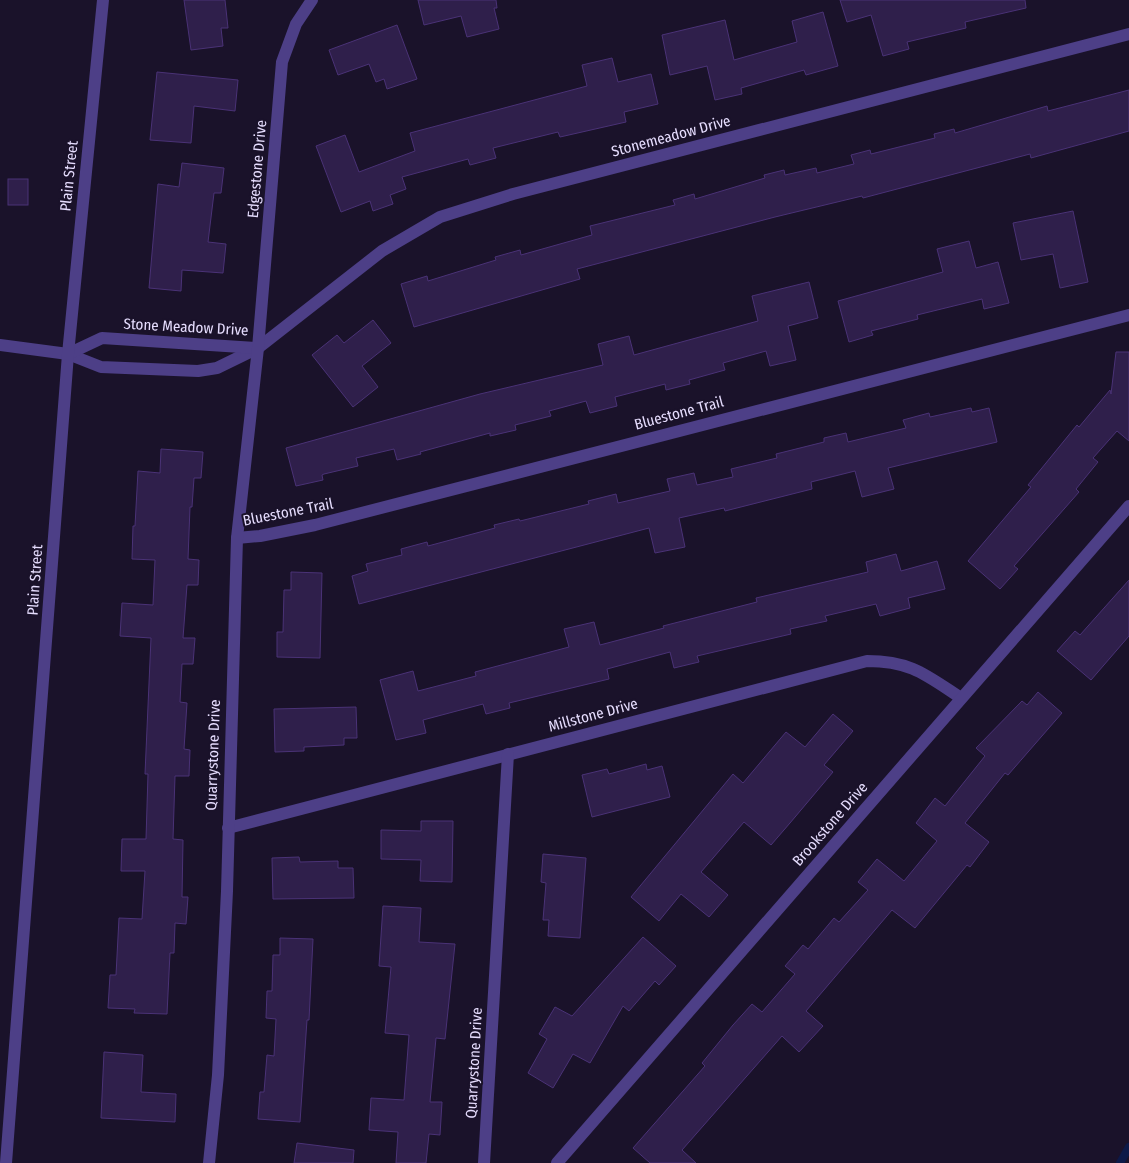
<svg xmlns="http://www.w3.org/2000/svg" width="1129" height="1163" font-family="'Fira Sans Condensed',sans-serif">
  <rect width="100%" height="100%" fill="#1a122a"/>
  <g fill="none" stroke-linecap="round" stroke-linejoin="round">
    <!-- stream -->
    <path stroke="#0d1948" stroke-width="8" d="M 1120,1163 L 1129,1147"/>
  </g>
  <!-- building -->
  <g fill="#2f1f4b" stroke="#4a3276">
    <path d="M 184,0 L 225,0 L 228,28 L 221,28 L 223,46 L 191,50 Z"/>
    <path d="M 418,0 L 496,0 L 497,8 L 494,8 L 499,29 L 467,37 L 461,16 L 424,25 Z"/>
    <path d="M 840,0 L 1025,0 L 1026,8 L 965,22 L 966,28 L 907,42 L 909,49 L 883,56 L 871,15 L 847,22 Z"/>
    <path d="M 823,12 L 838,66 L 806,75 L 804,70 L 741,88 L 742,94 L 715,100 L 707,66 L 670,75 L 662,35 L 725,20 L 734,60 L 797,42 L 792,21 Z"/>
    <path d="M 397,25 L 417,79 L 387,89 L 384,79 L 376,82 L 369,64 L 338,75 L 329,50 Z"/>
    <path d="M 612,58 L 618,82 L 651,74 L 658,104 L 624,112 L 626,122 L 560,137 L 558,132 L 493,148 L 496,158 L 470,165 L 468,159 L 402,177 L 406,189 L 390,195 L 393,204 L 373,211 L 370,201 L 341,212 L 316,146 L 345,135 L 359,172 L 415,151 L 410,133 L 587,86 L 582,65 Z"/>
    <path d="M 157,72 L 238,80 L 235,111 L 194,106 L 191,143 L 150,140 Z"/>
    <path d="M 1129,90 L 1129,131 L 1031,158 L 1030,154 L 863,198 L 862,196 L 775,217 L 577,269 L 580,279 L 414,327 L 401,284 L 427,276 L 428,281 L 496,260 L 495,257 L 520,250 L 521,255 L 592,235 L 590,226 L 675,205 L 673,200 L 694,194 L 695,199 L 765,178 L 764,175 L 784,170 L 785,175 L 816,168 L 817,173 L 854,164 L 851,155 L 870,150 L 871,154 L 935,138 L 934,134 L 954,129 L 955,133 L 1047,106 L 1048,111 Z"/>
    <path d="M 182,163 L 224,168 L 221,193 L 214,193 L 208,242 L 226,244 L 223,273 L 182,270 L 181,291 L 149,288 L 158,184 L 179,187 Z"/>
    <rect x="8" y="179" width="20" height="26"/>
    <path d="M 1073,211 L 1088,282 L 1060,288 L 1053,254 L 1021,260 L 1013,223 Z"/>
    <path d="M 969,241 L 976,268 L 998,262 L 1009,303 L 984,309 L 982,299 L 917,315 L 918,319 L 871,331 L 873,335 L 849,342 L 838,301 L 943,272 L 937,249 Z"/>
    <path d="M 809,282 L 818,318 L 788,326 L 796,360 L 770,366 L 766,351 L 723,363 L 725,370 L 689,380 L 690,384 L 666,390 L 665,384 L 615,397 L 617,406 L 590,413 L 586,401 L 549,411 L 551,416 L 515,425 L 516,430 L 490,436 L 490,433 L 420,452 L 421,454 L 397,460 L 394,449 L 356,458 L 358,466 L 324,474 L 322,475 L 323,480 L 296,486 L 286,448 L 480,394 L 603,365 L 598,344 L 629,336 L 634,355 L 758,321 L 752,296 Z"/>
    <path d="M 373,320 L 391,343 L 362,366 L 378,387 L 353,407 L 312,355 L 337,335 L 344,343 Z"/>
    <path d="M 1116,352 L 1129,352 L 1129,441 L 1117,431 L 1093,458 L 1098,462 L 1076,489 L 1079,492 L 1014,566 L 1018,569 L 1000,589 L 968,561 L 1031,487 L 1028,485 L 1077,425 L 1079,427 L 1110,390 L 1111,394 Z"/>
    <path d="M 971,408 L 972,412 L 989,408 L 997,442 L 888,468 L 894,489 L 862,497 L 855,471 L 811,482 L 812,489 L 725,511 L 724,508 L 679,518 L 685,547 L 655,553 L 649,528 L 359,604 L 352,576 L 368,571 L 366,564 L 402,555 L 401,549 L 427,542 L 428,546 L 495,528 L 494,525 L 519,519 L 520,521 L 589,504 L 588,501 L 616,494 L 618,503 L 670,491 L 667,479 L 694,473 L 697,485 L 733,477 L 731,469 L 777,458 L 776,454 L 824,442 L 824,438 L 846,433 L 848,442 L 906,428 L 903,420 L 929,413 L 930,417 Z"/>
    <path d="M 161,449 L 203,452 L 201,478 L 194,478 L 192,507 L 190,507 L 188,559 L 199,560 L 198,585 L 187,585 L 183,638 L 195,638 L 193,664 L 182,664 L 180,702 L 187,703 L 184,749 L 190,750 L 189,776 L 175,776 L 173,839 L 183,840 L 182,897 L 188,897 L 186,924 L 175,923 L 174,953 L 170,953 L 167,1014 L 134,1013 L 135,1009 L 108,1008 L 110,975 L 116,975 L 119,918 L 142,919 L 145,871 L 121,871 L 122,839 L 146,839 L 148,774 L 145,774 L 151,638 L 120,636 L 122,603 L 153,605 L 155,560 L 132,559 L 133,526 L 135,526 L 138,471 L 160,473 Z"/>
    <path d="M 896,554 L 901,571 L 937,561 L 945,589 L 908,598 L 910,608 L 880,616 L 876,604 L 825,616 L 827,621 L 790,629 L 791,634 L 697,656 L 699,662 L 674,668 L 670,652 L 607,669 L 609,679 L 509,703 L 510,708 L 486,714 L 483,704 L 423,720 L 426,733 L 396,740 L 380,680 L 413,671 L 418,691 L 476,676 L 475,672 L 569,647 L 564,629 L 594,622 L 600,645 L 664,628 L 663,626 L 757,602 L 756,598 L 868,572 L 866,562 Z"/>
    <path d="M 291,572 L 322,573 L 320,658 L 277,657 L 277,632 L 283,632 L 284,590 L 291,590 Z"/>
    <path d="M 1129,580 L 1129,636 L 1091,680 L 1057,651 L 1075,631 L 1080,635 Z"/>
    <path d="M 1038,692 L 1062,713 L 1008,775 L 1005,773 L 965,823 L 989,842 L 970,867 L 967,865 L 915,928 L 892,910 L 806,1011 L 823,1026 L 799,1052 L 782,1036 L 682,1150 L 696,1163 L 650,1163 L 633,1148 L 705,1066 L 702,1063 L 733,1025 L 752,1004 L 762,1012 L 795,974 L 785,966 L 803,945 L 808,949 L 834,918 L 839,922 L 868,890 L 858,882 L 877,859 L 904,881 L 937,841 L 916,823 L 935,798 L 945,806 L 985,756 L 976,748 L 1022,701 L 1027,705 Z"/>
    <path d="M 356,707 L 357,738 L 344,738 L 344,745 L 304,747 L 304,751 L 275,752 L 274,709 Z"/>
    <path d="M 833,714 L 853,731 L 824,765 L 833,772 L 790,823 L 771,845 L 744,822 L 701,872 L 728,895 L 709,917 L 681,894 L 659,921 L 631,897 L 733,774 L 743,783 L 786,732 L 805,747 Z"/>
    <path d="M 646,764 L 647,770 L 662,766 L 670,797 L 592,817 L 582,775 L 607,769 L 609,774 Z"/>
    <path d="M 421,821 L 453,821 L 452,882 L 420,881 L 421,860 L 381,859 L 381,830 L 421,831 Z"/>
    <path d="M 543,854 L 586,858 L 580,938 L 548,936 L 549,920 L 543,920 L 546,883 L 541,882 Z"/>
    <path d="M 299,857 L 300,862 L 338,861 L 338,868 L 353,868 L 354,898 L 273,899 L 272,858 Z"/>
    <path d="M 383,906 L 421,908 L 419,942 L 455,944 L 445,1039 L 436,1038 L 430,1102 L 442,1102 L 440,1135 L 429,1134 L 426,1163 L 396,1163 L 398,1132 L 369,1130 L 371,1098 L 404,1100 L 409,1035 L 385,1033 L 391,967 L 379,966 Z"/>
    <path d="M 643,937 L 676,966 L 659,985 L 655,981 L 629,1011 L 623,1006 L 590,1063 L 573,1054 L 553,1088 L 528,1073 L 547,1039 L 539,1034 L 555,1007 L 572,1016 Z"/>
    <path d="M 280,938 L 313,939 L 309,1020 L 307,1020 L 300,1122 L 258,1119 L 260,1092 L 264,1092 L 267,1055 L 274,1056 L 276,1019 L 266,1018 L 267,991 L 272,991 L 273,955 L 280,955 Z"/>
    <path d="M 104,1052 L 143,1055 L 141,1092 L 176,1094 L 175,1122 L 101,1118 Z"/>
    <path d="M 297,1143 L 354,1150 L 353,1163 L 294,1163 Z"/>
  </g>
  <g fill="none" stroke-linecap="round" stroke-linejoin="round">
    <!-- minor -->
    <g stroke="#4d3f87" stroke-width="12">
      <path d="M 0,345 L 68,354 L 101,367 L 198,371 L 217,368 L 258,348 L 382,251 L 440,217 L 513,194 L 1129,34"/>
      <path d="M 68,354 L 102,338 L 257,348"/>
      <path d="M 237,538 L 260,536 L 315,525 L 1129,315"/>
      <path d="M 228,828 L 867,661 C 911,661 926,675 961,698"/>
      <path d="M 6,1163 L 68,354 L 103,0"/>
      <path d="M 209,1163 L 218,1075 L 227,891 L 237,538 L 258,348 L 282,62 L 296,24 L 312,0"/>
      <path d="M 484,1163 L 508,754"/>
      <path d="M 557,1163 L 1129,506"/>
    </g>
  </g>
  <g text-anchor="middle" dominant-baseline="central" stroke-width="4" stroke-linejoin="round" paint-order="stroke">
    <!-- street labels -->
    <g font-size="15" fill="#e6ddfe" stroke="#1a122a">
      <text transform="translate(671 136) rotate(-15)">Stonemeadow Drive</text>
      <text transform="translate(257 169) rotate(-85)">Edgestone Drive</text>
      <text transform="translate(69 176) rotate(-84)">Plain Street</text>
      <text transform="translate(186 327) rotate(3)">Stone Meadow Drive</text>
      <text transform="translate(679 413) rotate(-15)">Bluestone Trail</text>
      <text transform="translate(288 512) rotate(-11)">Bluestone Trail</text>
      <text transform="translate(35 580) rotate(-86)">Plain Street</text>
      <text transform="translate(593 715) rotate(-15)">Millstone Drive</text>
      <text transform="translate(213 755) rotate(-88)">Quarrystone Drive</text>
      <text transform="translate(830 824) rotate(-49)">Brookstone Drive</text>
      <text transform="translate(474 1063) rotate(-87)">Quarrystone Drive</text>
    </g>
  </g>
</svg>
